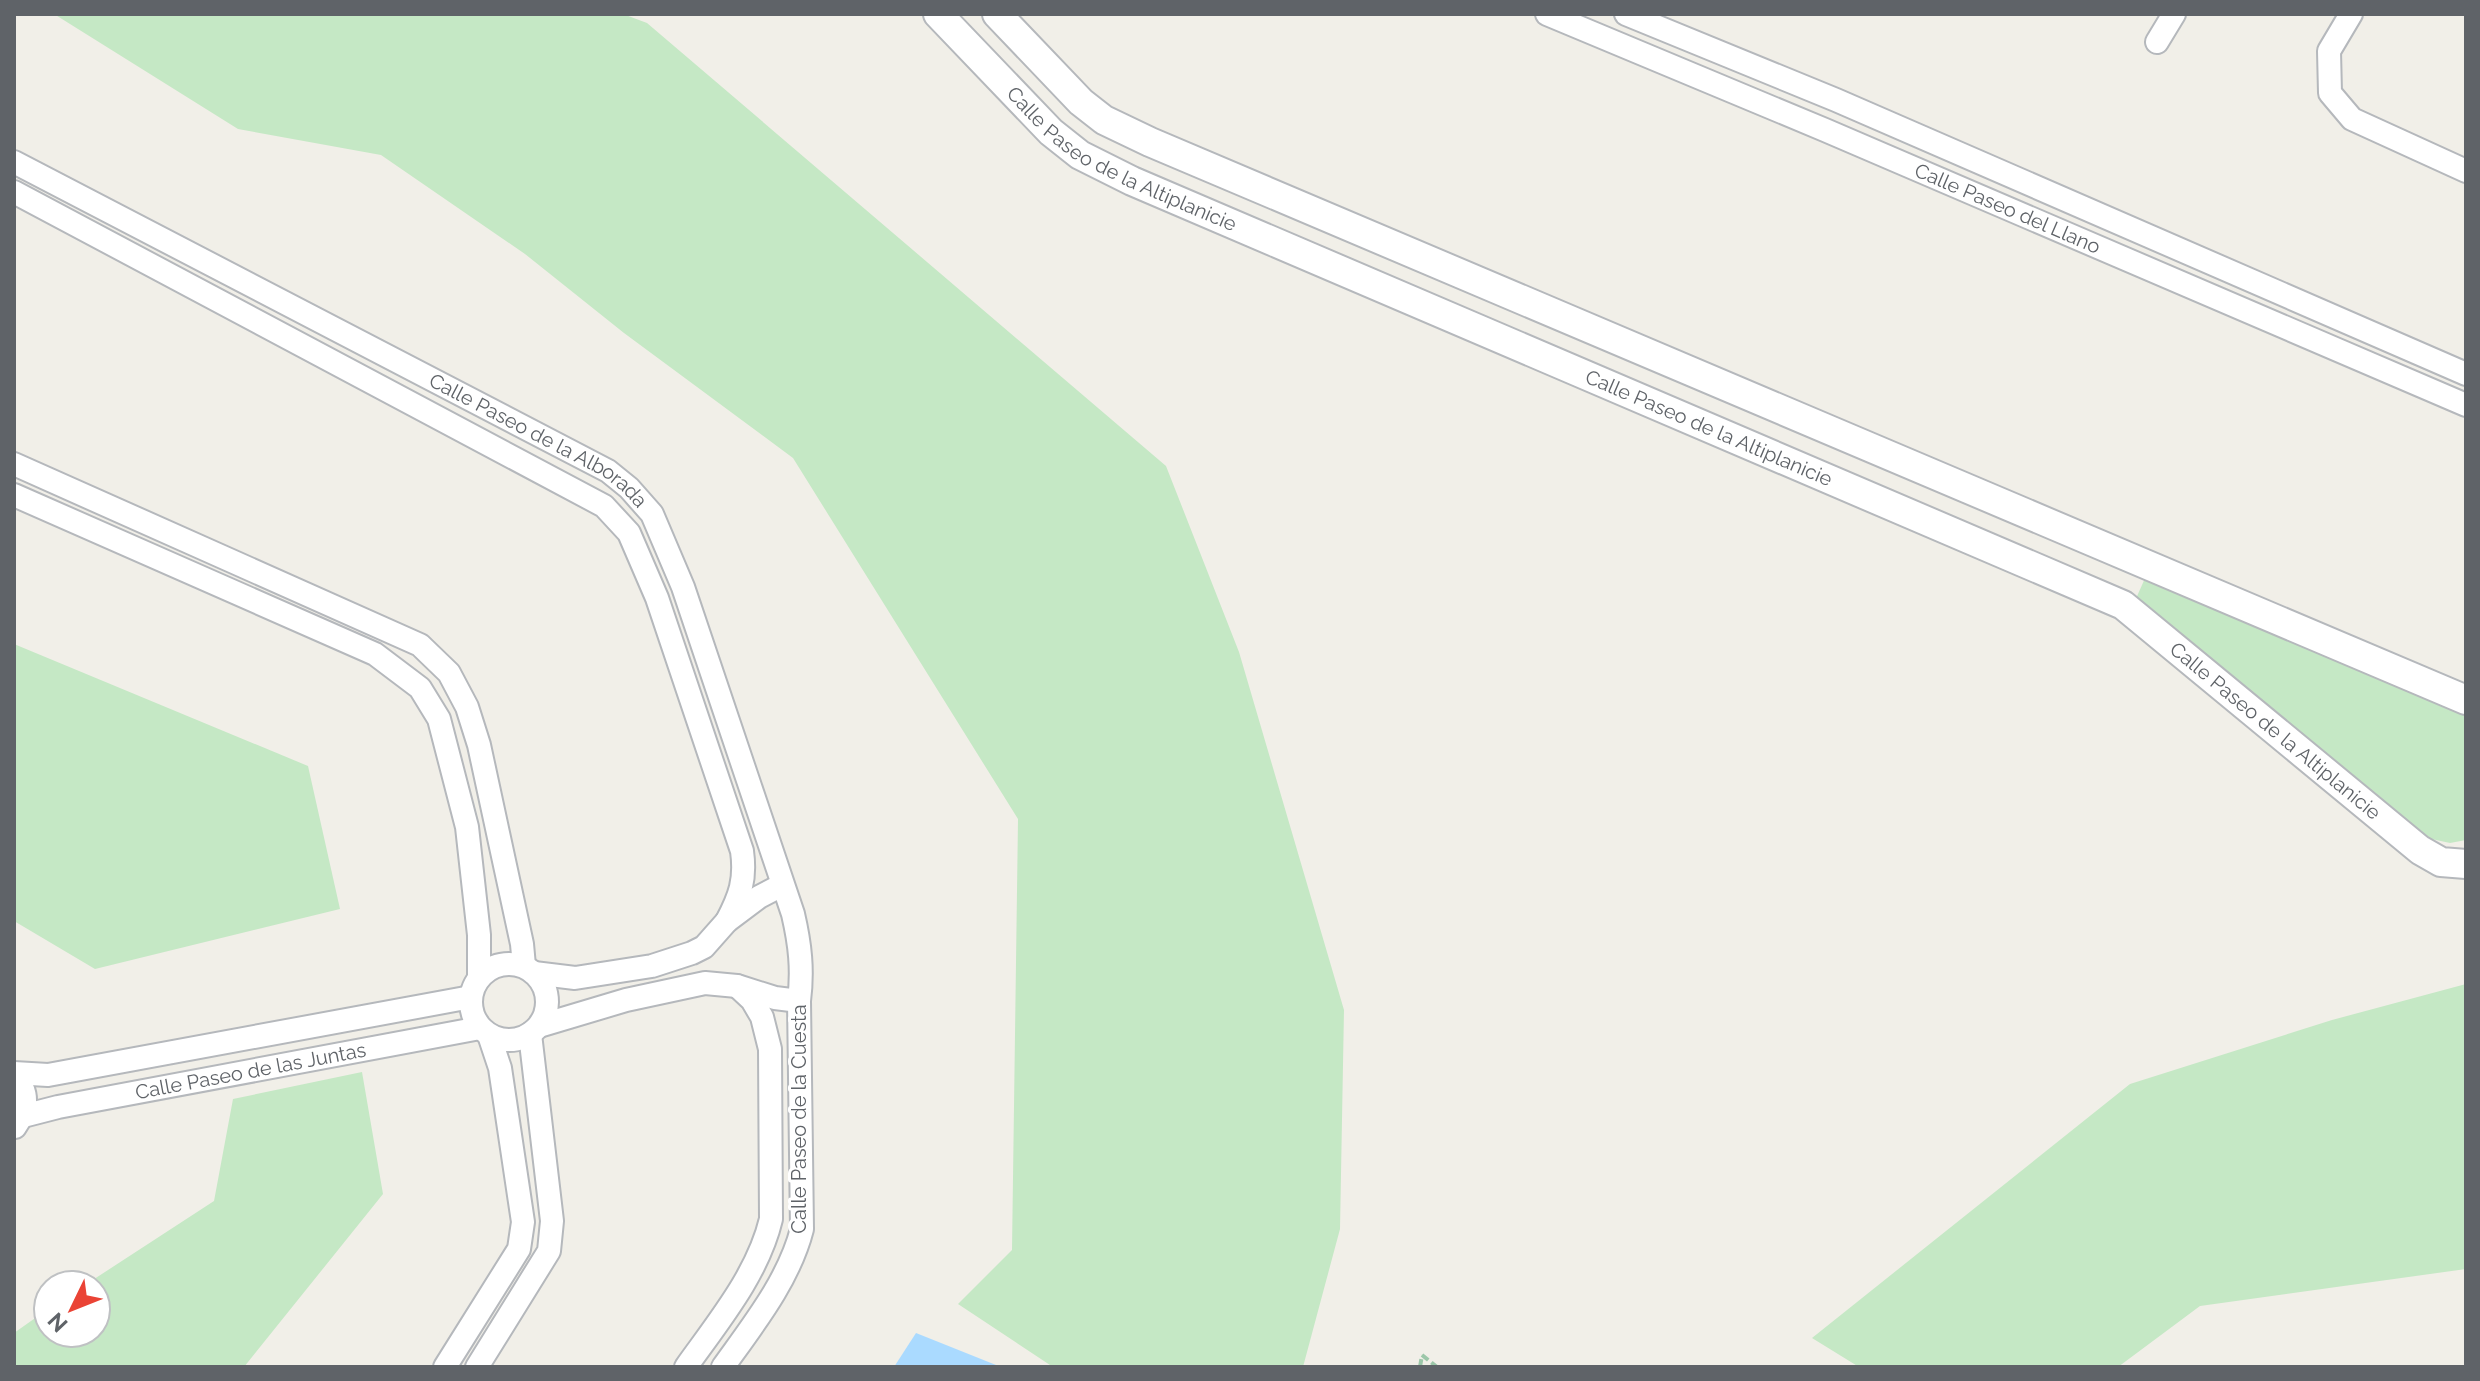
<svg xmlns="http://www.w3.org/2000/svg" width="2480" height="1381" font-family="Raleway,sans-serif">
  <rect width="100%" height="100%" fill="#f1efe8"/>
  <!-- green -->
  <g fill="#c5e8c5">
    <path d="M 54,14 L 623,14 L 647,23 L 1166,466 L 1239,652 L 1344,1010 L 1340,1229 L 1303,1367 L 1053,1367 L 958,1304 L 1012,1250 L 1018,819 L 793,458 L 624,333 L 525,254 L 381,155 L 238,129 Z"/>
    <path d="M 2146,576 L 2466,715 L 2466,840 L 2450,843 L 2427,838 L 2134,603 Z"/>
    <path d="M 14,644 L 308,766 L 340,909 L 95,969 L 14,921 Z"/>
    <path d="M 2466,984 L 2466,1269 L 2200,1306 L 2118,1367 L 1859,1367 L 1812,1338 L 2130,1084 L 2332,1020 Z"/>
    <path d="M 362,1072 L 383,1194 L 244,1367 L 14,1367 L 14,1333 L 48,1309 L 48,1333 L 96,1333 L 96,1285 L 85,1285 L 214,1201 L 233,1099 Z"/>
  </g>
  <!-- water -->
  <path fill="#aadaff" d="M 916,1333 L 1001,1367 L 894,1367 Z"/>
  <g fill="none" stroke-linecap="round" stroke-linejoin="round">
    <!-- minor casing -->
    <g stroke="#b5b8bc" stroke-width="26">
      <g id="minor">
        <path id="s1" d="M 1547,14 L 1825,130 L 2466,405"/>
        <path d="M 1626,14 L 1836,100 L 2466,374"/>
        <path d="M 2351,14 L 2329,51 L 2330,93 L 2352,119 L 2466,171"/>
        <path d="M 2157,42 L 2174,14"/>
        <path id="s2" d="M 14,162 L 608,471 L 629,488 L 652,514 L 683,587 L 793,914 C 800,944 803,970 799,1001 L 802,1229 C 789,1280 753,1325 723,1367"/>
        <path d="M 14,192 L 604,506 L 629,533 L 657,598 L 742,851 C 746,880 740,896 727,921"/>
        <path d="M 14,464 L 420,645 L 449,673 L 467,707 L 479,745 L 522,944 L 524,966"/>
        <path d="M 14,495 L 375,654 L 420,688 L 439,719 L 467,827 L 479,935 L 479,978"/>
        <circle cx="509" cy="1002" r="38"/>
        <path d="M 534,973 L 575,978 L 652,966 L 692,953 L 704,947 L 727,921 L 759,897 L 782,885"/>
        <path d="M 539,1026 L 626,1000 L 705,983 L 737,986 L 775,998 L 799,1001"/>
        <path d="M 14,1073 L 48,1075 L 471,997"/>
        <path d="M 14,1076 C 30,1092 27,1110 15,1127"/>
        <path id="s3" d="M 23,1116 L 58,1107 L 480,1028"/>
        <path d="M 445,1367 L 519,1249 L 523,1222 L 500,1068 L 489,1035"/>
        <path d="M 477,1367 L 549,1251 L 552,1221 L 530,1034"/>
        <path d="M 686,1367 C 718,1322 758,1274 771,1219 L 770,1049 L 762,1017 L 752,1000 L 737,986"/>
      </g>
    </g>
    <!-- tertiary casing -->
    <g stroke="#b5b8bc" stroke-width="32">
      <g id="tertiary">
        <path id="s4" d="M 938,14 L 1051,132 L 1080,155 L 1132,181 L 2123,605 L 2420,850 L 2441,862 L 2466,864"/>
        <path d="M 997,14 L 1081,102 L 1104,120 L 1150,142 L 2466,700"/>
      </g>
    </g>
    <!-- path -->
    <g stroke="#9cc7a9" stroke-width="4" stroke-dasharray="8 4" stroke-linecap="butt">
      <path d="M 1422,1355 L 1437,1367"/>
      <path d="M 1420,1367 L 1422,1355"/>
    </g>
    <!-- minor -->
    <use href="#minor" stroke="#fff" stroke-width="22"/>
    <!-- tertiary -->
    <use href="#tertiary" stroke="#fff" stroke-width="28"/>
  </g>
  <g text-anchor="middle" dominant-baseline="central" stroke-width="6" stroke-linejoin="round" paint-order="stroke">
    <!-- street labels -->
    <g font-size="20" fill="#5f6368" stroke="#fff">
      <text stroke="none"><textPath href="#s4" startOffset="238">Calle Paseo de la Altiplanicie</textPath></text>
      <text stroke="none"><textPath href="#s1" startOffset="500">Calle Paseo del Llano</textPath></text>
      <text stroke="none"><textPath href="#s4" startOffset="886">Calle Paseo de la Altiplanicie</textPath></text>
      <text stroke="none"><textPath href="#s2" startOffset="594">Calle Paseo de la Alborada</textPath></text>
      <text stroke="none"><textPath href="#s4" startOffset="1534">Calle Paseo de la Altiplanicie</textPath></text>
      <text stroke="none"><textPath href="#s3" startOffset="232">Calle Paseo de las Juntas</textPath></text>
      <text transform="translate(799 1119) rotate(-90)">Calle Paseo de la Cuesta</text>
    </g>
  </g>
  <!-- border -->
  <rect width="2480" height="1381" fill="none" stroke="#5f6368" stroke-width="32"/>
  <!-- north arrow -->
  <g transform="translate(72 1309) rotate(227)"><circle r="38" fill="#ffffff" stroke="#bfc1c3" stroke-width="2"/>
  <path d="M0-6L14 30L0 20L-14 30Z" fill="#ea4335"/>
  <text y="-12" font-size="22" font-weight="bold" text-anchor="middle" fill="#5f6368">N</text>
  </g>
</svg>
